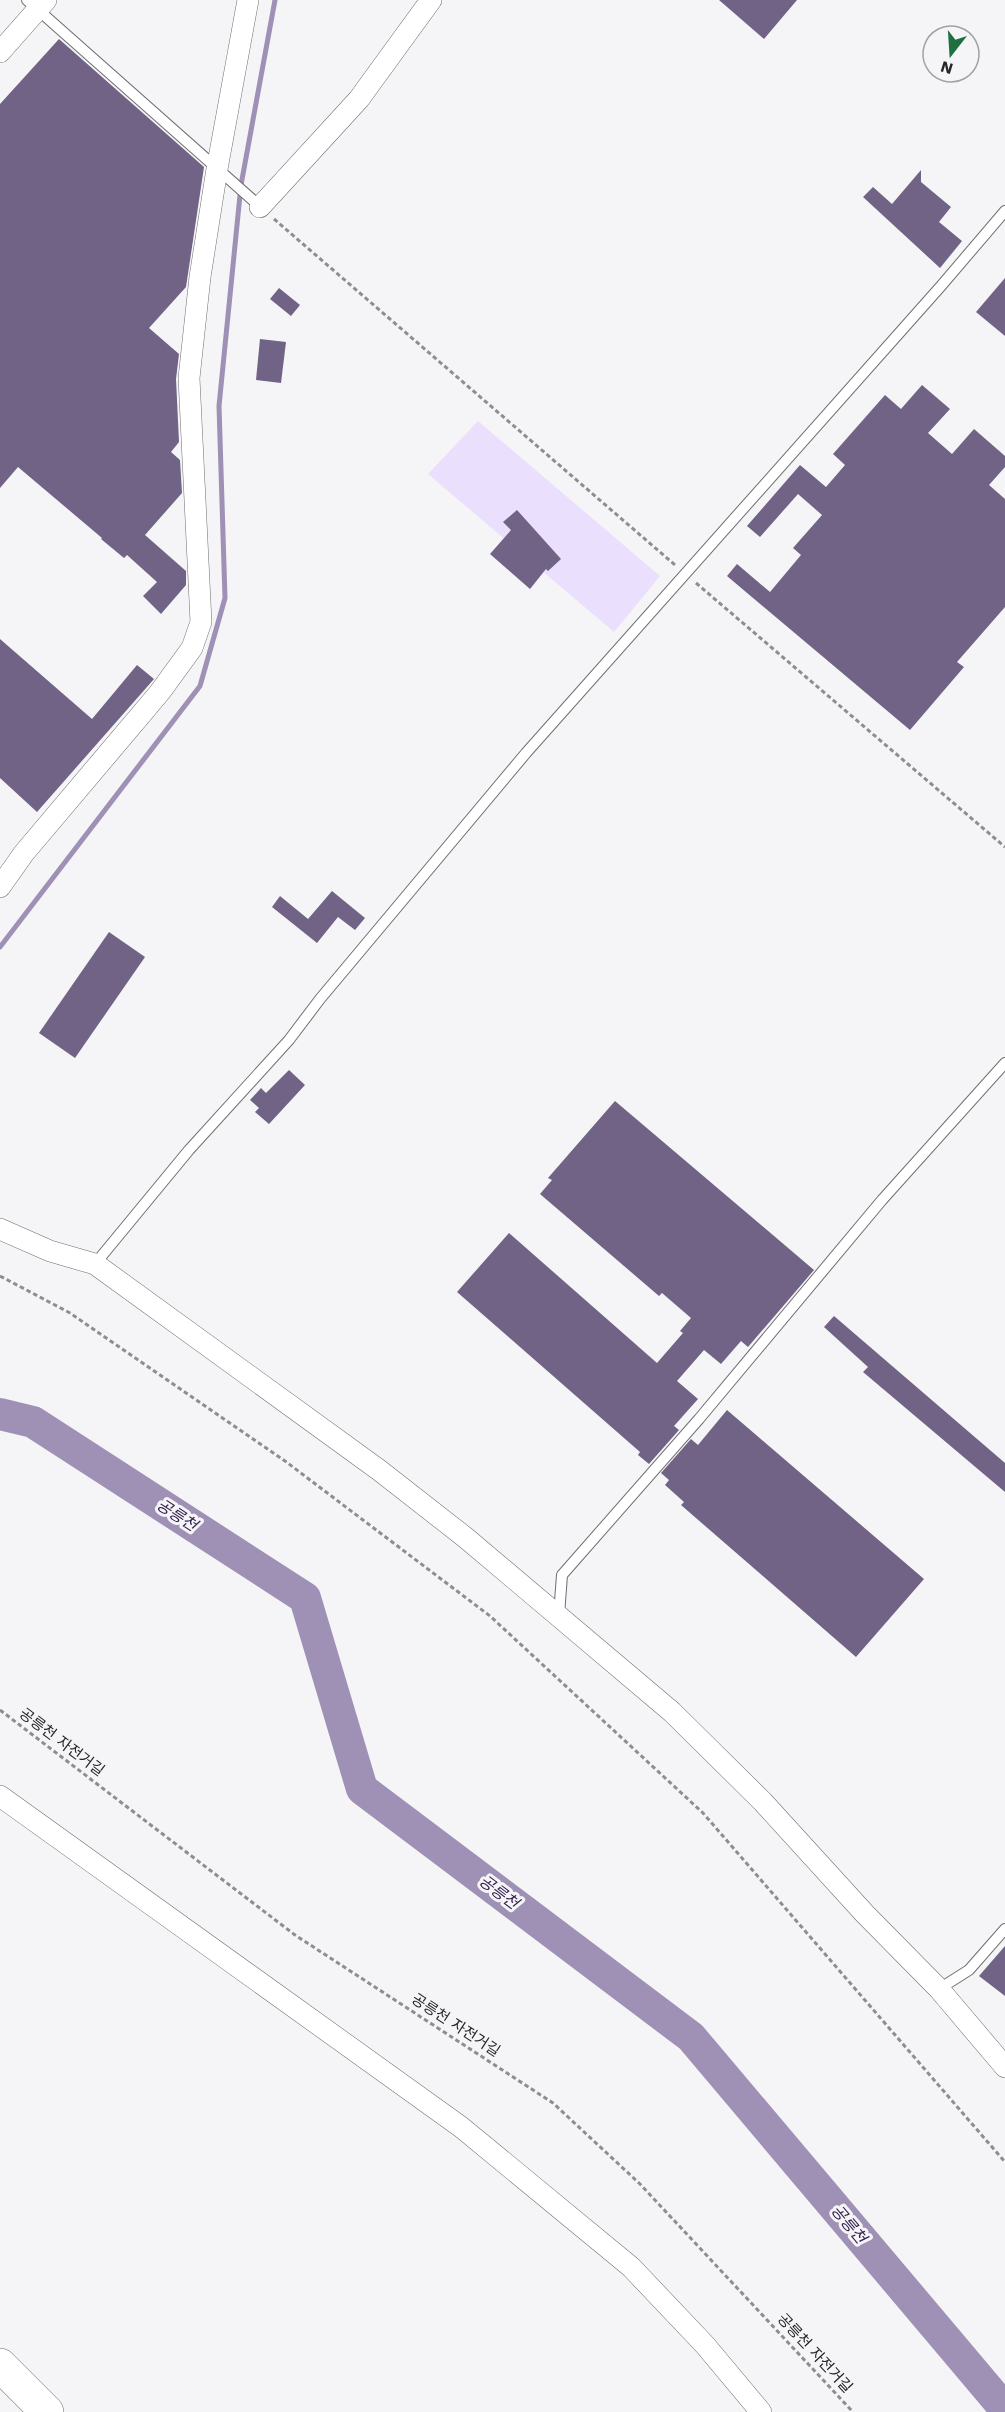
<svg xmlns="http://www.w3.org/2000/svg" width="1005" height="2412" font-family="'Work Sans','Noto Sans KR',sans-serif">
  <rect width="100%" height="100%" fill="#f5f4f7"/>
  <!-- green -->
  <path fill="#ebdffe" d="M 478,421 L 660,576 L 614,632 L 428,474 Z"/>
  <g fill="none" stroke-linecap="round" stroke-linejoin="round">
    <!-- stream -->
    <path stroke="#9f90b5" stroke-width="5" d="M 0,947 L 200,686 L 225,598 L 219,406 L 241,185 L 275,0"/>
    <!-- river -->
    <path stroke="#9f90b5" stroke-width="32" d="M 0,1414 L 33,1422 L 305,1598 L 362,1789 L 691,2037 L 1005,2409"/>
  </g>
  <!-- building -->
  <g fill="#716385">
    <path d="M 719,0 L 797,0 L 764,39 Z"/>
    <path d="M 59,39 L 204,167 L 186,287 L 149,328 L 179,354 L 176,379 L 179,442 L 171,452 L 180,460 L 182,493 L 145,535 L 186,571 L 186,585 L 161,614 L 143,596 L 157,582 L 127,555 L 124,558 L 101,539 L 102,538 L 18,467 L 0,488 L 0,104 Z"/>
    <path d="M 921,170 L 921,182 L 951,207 L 939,222 L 962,241 L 940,268 L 863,197 L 873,187 L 892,204 Z"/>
    <path d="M 1005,278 L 1005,336 L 976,312 Z"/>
    <path d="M 279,288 L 300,305 L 291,316 L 270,299 Z"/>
    <path d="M 260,339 L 286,342 L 281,383 L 256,380 Z"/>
    <path d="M 922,385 L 950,409 L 928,433 L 952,454 L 974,429 L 1005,456 L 1005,467 L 989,485 L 1005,499 L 1005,607 L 957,662 L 964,667 L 910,730 L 727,576 L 737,564 L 770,592 L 801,555 L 793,548 L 822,515 L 798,494 L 760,537 L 747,526 L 800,465 L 826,487 L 845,465 L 833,454 L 885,395 L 901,409 Z"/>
    <path d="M 517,510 L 561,559 L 548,571 L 546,569 L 530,589 L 490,554 L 511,530 L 503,522 Z"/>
    <path d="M 0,639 L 92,719 L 137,665 L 154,679 L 37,812 L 0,778 Z"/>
    <path d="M 332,891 L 365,918 L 355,930 L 338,917 L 317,943 L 272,907 L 280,896 L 308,919 Z"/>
    <path d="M 109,932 L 145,957 L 75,1058 L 39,1033 Z"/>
    <path d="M 289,1070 L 305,1085 L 269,1124 L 255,1112 L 259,1108 L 250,1100 L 261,1088 L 266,1093 Z"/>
    <path d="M 615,1101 L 814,1270 L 748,1347 L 741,1341 L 721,1364 L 704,1350 L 677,1381 L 698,1399 L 674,1426 L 679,1430 L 649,1464 L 638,1455 L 640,1452 L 457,1292 L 509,1233 L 657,1363 L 683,1333 L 680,1331 L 691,1318 L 662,1293 L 659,1296 L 540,1194 L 552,1180 L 548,1178 Z"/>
    <path d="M 834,1316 L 1005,1463 L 1005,1492 L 863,1372 L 868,1367 L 824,1327 Z"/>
    <path d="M 727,1410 L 924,1579 L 856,1657 L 681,1505 L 684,1502 L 665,1485 L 669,1480 L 661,1473 L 691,1439 L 698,1445 Z"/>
    <path d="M 1005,1946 L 1005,1996 L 979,1976 Z"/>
  </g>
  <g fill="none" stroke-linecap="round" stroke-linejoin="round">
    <!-- service casing -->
    <g stroke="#6f6e70" stroke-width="12">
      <g id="service">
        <path d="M 27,0 L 255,202"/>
        <path d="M 95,1264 L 189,1150 L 289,1040 L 320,999 L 526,753 L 941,286 L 1005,211"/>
        <path d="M 559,1615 L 562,1575 L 699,1419 L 882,1200 L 1005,1063"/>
        <path d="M 939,1989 L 969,1970 L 1005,1929"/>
      </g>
    </g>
    <!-- minor casing -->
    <g stroke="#6f6e70" stroke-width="22">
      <g id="minor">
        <path d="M 0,52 L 46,0"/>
        <path d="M 260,207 L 359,99 L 431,0"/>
        <path d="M 0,887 L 24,853 L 160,692 L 192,648 L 201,622 L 189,378 L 200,277 L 217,169 L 248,0"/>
        <path d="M 0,1229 L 50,1251 L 95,1264 L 379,1470 L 466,1538 L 672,1712 L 763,1802 L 865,1914 L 939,1989 L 1005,2067"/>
        <path d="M 0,1796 L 461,2127 L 631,2267 L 705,2345 L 761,2412"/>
      </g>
    </g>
    <!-- primary casing -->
    <g stroke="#6f6e70" stroke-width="34">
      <path id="primary" d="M 0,2365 L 47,2412"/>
    </g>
    <!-- path -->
    <g stroke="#8e8d8f" stroke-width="3" stroke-dasharray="4.5 3" stroke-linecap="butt">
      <path d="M 274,219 L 675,565"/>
      <path d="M 696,583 L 1005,847"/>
      <path d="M 0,1276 L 70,1313 L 285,1461 L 490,1616 L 703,1813 L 1005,2162"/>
      <path d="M 0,1710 L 295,1935 L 553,2103 L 640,2184 L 853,2412"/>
    </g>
    <!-- service -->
    <use href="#service" stroke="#fff" stroke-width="10"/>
    <!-- minor -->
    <use href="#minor" stroke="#fff" stroke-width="21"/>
    <!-- primary -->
    <use href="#primary" stroke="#fff" stroke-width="33"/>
  </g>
  <g text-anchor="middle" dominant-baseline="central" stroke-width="6" stroke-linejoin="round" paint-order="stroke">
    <!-- street labels -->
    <g font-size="15" fill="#262527" stroke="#f5f4f7">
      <text transform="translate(62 1742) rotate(37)">공릉천 자전거길</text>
      <text transform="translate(456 2025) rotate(33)">공릉천 자전거길</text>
      <text transform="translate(815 2353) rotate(47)">공릉천 자전거길</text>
    </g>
    <!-- water labels -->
    <g font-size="16" font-style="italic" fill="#36204f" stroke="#f5f4f7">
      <text transform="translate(177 1515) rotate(33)">공릉천</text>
      <text transform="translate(499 1892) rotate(37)">공릉천</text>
      <text transform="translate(849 2224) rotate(50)">공릉천</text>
    </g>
  </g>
  <!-- north arrow -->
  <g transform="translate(951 54) rotate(197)"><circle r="28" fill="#f5f4f7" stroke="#a2a1a4" stroke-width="1.5"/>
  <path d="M0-4.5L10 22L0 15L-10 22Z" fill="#1e7041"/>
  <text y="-9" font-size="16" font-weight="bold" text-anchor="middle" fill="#262527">N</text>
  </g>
</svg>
